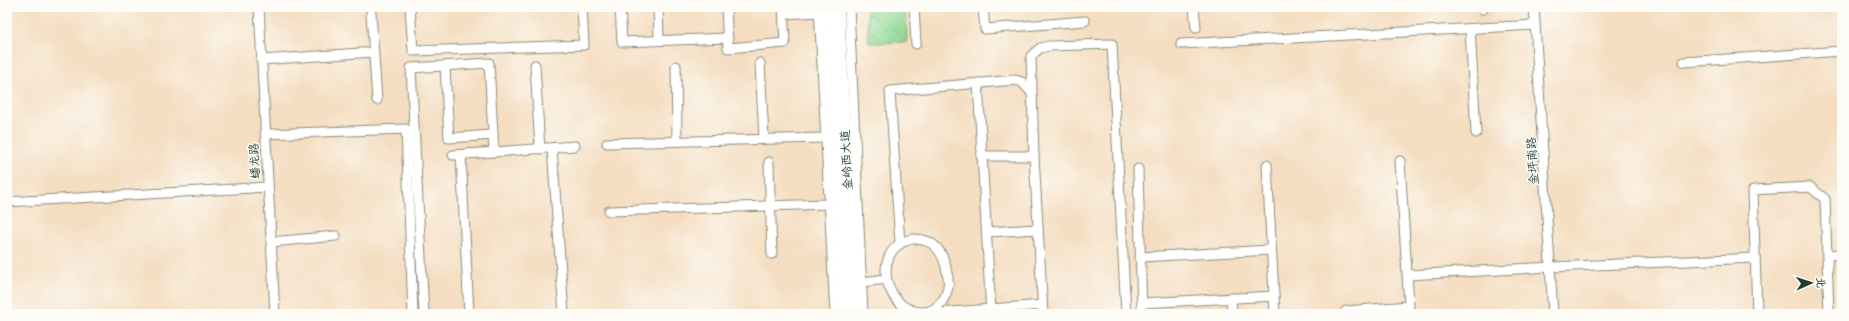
<svg xmlns="http://www.w3.org/2000/svg" width="1849" height="321" font-family="Delius,'LXGW WenKai TC',sans-serif">
  <defs>
    <pattern id="green-dots" width="8" height="8" patternUnits="userSpaceOnUse"><rect width="8" height="8" fill="#91d994"/><path d="M2 2h.1M6 6h.1" fill="none" stroke="#7dbb80" stroke-width="1.8" stroke-linecap="round"/></pattern>
  </defs>
  <rect width="100%" height="100%" fill="#fdfcf7"/>
  <filter id="ink" filterUnits="userSpaceOnUse"><feTurbulence type="fractalNoise" baseFrequency=".025" numOctaves="2"/><feDisplacementMap in="SourceGraphic" scale="8" xChannelSelector="R" yChannelSelector="G"/><feConvolveMatrix kernelMatrix="1 2 1 2 8 2 1 2 1" color-interpolation-filters="sRGB"/></filter>
  <filter id="wash" filterUnits="userSpaceOnUse"><feTurbulence type="fractalNoise" baseFrequency=".012" numOctaves="4" result="noise"/><feDisplacementMap in="SourceGraphic" scale="16" xChannelSelector="R" yChannelSelector="G"/><feGaussianBlur stdDeviation="0.9" result="paint"/><feColorMatrix in="noise" values="0 0 0 0 0 0 0 0 0 0 0 0 0 0 0 0 0 1.4 0 .05"/><feComposite in="paint" operator="in"/></filter>
  <g filter="url(#wash)">
    <rect width="100%" height="100%" fill="#f4ddc0"/>
    <!-- green -->
    <path fill="url(#green-dots)" stroke="#588b64" d="M 867,7 L 905,7 L 907,42 L 869,43 Z"/>
  </g>
  <g filter="url(#ink)">
    <g fill="none" stroke-linecap="round" stroke-linejoin="round">
      <!-- minor casing -->
      <g stroke="#8a8d7a" stroke-width="11">
        <g id="minor">
          <path d="M 259,7 L 275,314"/>
          <path d="M 410,7 L 413,51 L 584,45 L 582,7"/>
          <path d="M 620,7 L 622,42 L 728,38"/>
          <path d="M 658,7 L 659,40"/>
          <path d="M 726,7 L 728,48 L 785,43 L 783,7"/>
          <path d="M 819,7 L 835,314"/>
          <path d="M 849,7 L 863,314"/>
          <path d="M 914,7 L 916,44"/>
          <path d="M 983,7 L 985,29 L 1085,21"/>
          <path d="M 1194,7 L 1196,28"/>
          <path d="M 1483,7 L 1483,9"/>
          <path d="M 1534,7 L 1553,314"/>
          <path d="M 371,13 L 377,100"/>
          <path d="M 784,14 L 819,12"/>
          <path d="M 1470,29 L 1476,133"/>
          <path d="M 1181,44 L 1535,25"/>
          <path d="M 261,60 L 374,52"/>
          <path d="M 1684,62 L 1842,51"/>
          <path d="M 760,63 L 764,139"/>
          <path d="M 535,65 L 540,149"/>
          <path d="M 445,66 L 449,138 L 493,135"/>
          <path d="M 676,66 L 677,141"/>
          <path d="M 978,83 L 991,314"/>
          <path d="M 265,134 L 406,129 L 413,314"/>
          <path d="M 607,143 L 826,138"/>
          <path d="M 552,148 L 564,314"/>
          <path d="M 453,155 L 575,146"/>
          <path d="M 461,155 L 469,314"/>
          <path d="M 981,156 L 1034,156"/>
          <path d="M 769,162 L 772,254"/>
          <path d="M 1267,165 L 1275,314"/>
          <path d="M 1138,169 L 1142,314"/>
          <path d="M 7,202 L 268,187"/>
          <path d="M 609,211 L 829,204"/>
          <path d="M 987,232 L 1038,229"/>
          <path d="M 912,239 C 935,238 944,253 947,273 C 949,280 949,287 946,294 C 943,302 937,308 930,311 C 887,321 866,249 912,239 Z"/>
          <path d="M 271,242 L 336,236"/>
          <path d="M 900,244 L 890,91 L 1015,80 L 1022,82 L 1031,92"/>
          <path d="M 1827,255 L 1842,254"/>
          <path d="M 1140,257 L 1271,250"/>
          <path d="M 1408,275 L 1551,267 L 1755,258"/>
          <path d="M 862,282 L 886,279"/>
          <path d="M 1231,298 L 1232,314"/>
          <path d="M 1142,303 L 1274,296"/>
          <path d="M 1346,311 L 1409,306 L 1400,161"/>
          <path d="M 939,313 L 1042,305"/>
          <path d="M 424,314 L 411,68 L 489,63 L 494,152"/>
          <path d="M 1043,314 L 1034,156 L 1031,56 L 1040,48 L 1049,46 L 1112,44 L 1126,314"/>
          <path d="M 1757,314 L 1753,190 L 1810,187 L 1825,199 L 1829,314"/>
        </g>
      </g>
      <!-- major casing -->
      <g stroke="#8a8d7a" stroke-width="14">
        <g id="major">
          <path d="M 829,7 L 845,314"/>
          <path d="M 838,7 L 854,314"/>
        </g>
      </g>
      <!-- minor -->
      <use href="#minor" stroke="#fff" stroke-width="9"/>
      <!-- major -->
      <use href="#major" stroke="#fff" stroke-width="12"/>
    </g>
  </g>
  <g text-anchor="middle" dominant-baseline="central" stroke-width="3" stroke-linejoin="round" paint-order="stroke">
    <!-- street labels -->
    <g font-size="12" fill="#1f3d34" stroke="#fdfcf7">
      <text transform="translate(846 160) rotate(-93)">金岭西大道</text>
      <text transform="translate(254 161) rotate(-93)">蟠龙路</text>
      <text transform="translate(1532 161) rotate(-94)">金坪南路</text>
    </g>
  </g>
  <!-- margin -->
  <rect width="1849" height="321" fill="none" stroke="#fdfcf7" stroke-width="24"/>
  <!-- north arrow -->
  <g transform="translate(1811 283) rotate(87)" stroke="#fdfcf7" stroke-width="3" paint-order="stroke">
  <path d="M0-3L7 15L0 10L-7 15Z" fill="#1f3d34"/>
  <text y="-6" font-size="11" font-weight="bold" text-anchor="middle" fill="#1f3d34">北</text>
  </g>
</svg>
